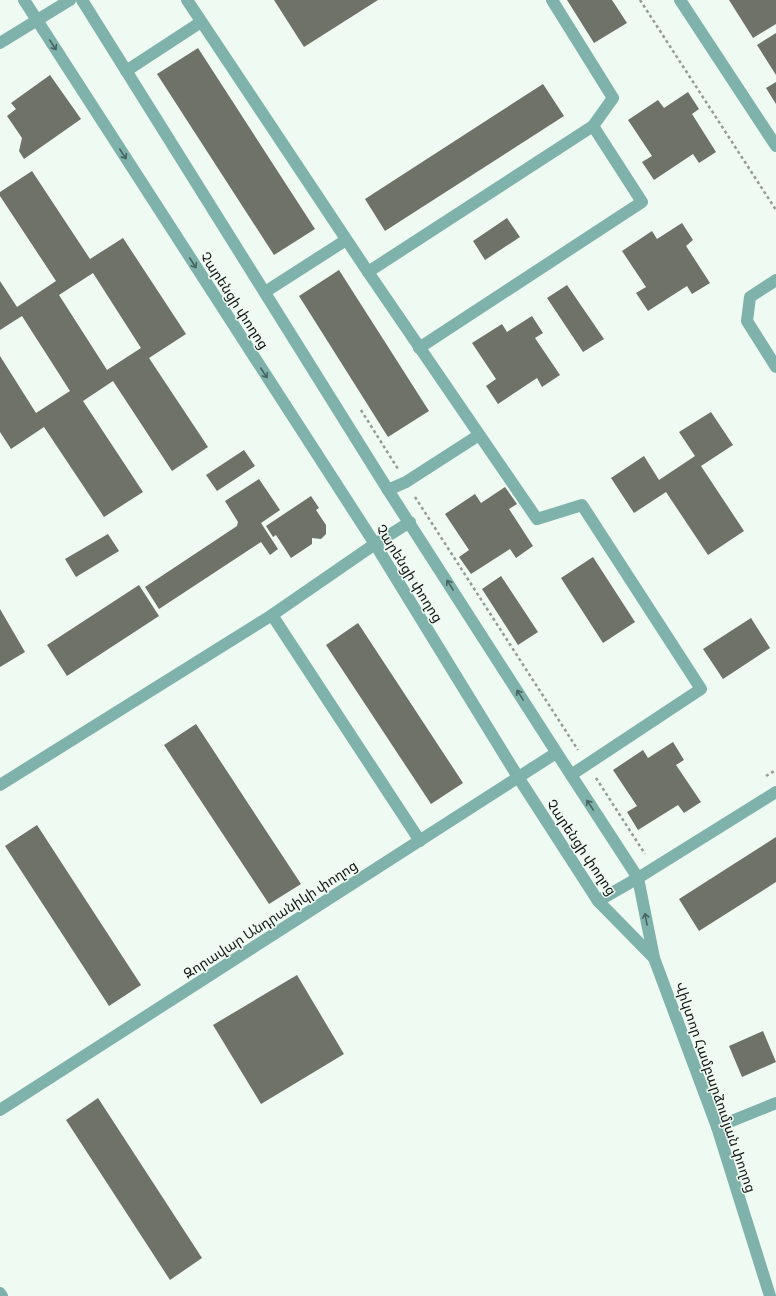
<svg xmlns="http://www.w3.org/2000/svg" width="776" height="1296" font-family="Manrope,'Noto Sans Armenian',sans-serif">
  <rect width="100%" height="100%" fill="#effaf2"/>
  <!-- building -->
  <g fill="#6e7268" fill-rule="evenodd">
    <path d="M 274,0 L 378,0 L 304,47 Z"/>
    <path d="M 567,0 L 612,0 L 627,23 L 594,43 Z"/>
    <path d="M 729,0 L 776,0 L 776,24 L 753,38 Z"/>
    <path d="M 776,33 L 776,75 L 757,45 Z"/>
    <path d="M 198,48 L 315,229 L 274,255 L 157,74 Z"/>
    <path d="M 50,75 L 81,119 L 24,159 L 19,151 L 22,138 L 7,116 L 16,109 L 11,103 Z"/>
    <path d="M 776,82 L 776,104 L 766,88 Z"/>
    <path d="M 543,84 L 564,116 L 385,231 L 365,199 Z"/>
    <path d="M 688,92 L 699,109 L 692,114 L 716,152 L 699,163 L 693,154 L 654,180 L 642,162 L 652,156 L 628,120 L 658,100 L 664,108 Z"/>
    <path d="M 32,171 L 90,259 L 123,238 L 186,334 L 149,358 L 208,447 L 172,471 L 113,381 L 83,401 L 143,492 L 104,517 L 44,427 L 11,449 L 0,432 L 0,356 L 36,413 L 70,391 L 22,316 L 0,330 L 0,281 L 17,307 L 56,281 L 0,196 L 0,192 ZM 93,273 L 141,348 L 107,370 L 59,295 Z"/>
    <path d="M 507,218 L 520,237 L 485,260 L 473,241 Z"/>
    <path d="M 682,223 L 693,240 L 686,246 L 710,283 L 692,294 L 687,286 L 648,311 L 636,293 L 646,287 L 622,251 L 652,231 L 657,239 Z"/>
    <path d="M 339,270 L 429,411 L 388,437 L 299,296 Z"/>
    <path d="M 567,285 L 604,339 L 583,352 L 547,298 Z"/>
    <path d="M 532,316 L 543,333 L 535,338 L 560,375 L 542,387 L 537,378 L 498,404 L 486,386 L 496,379 L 472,343 L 502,324 L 507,332 Z"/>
    <path d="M 711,412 L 733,445 L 701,466 L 744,531 L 708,555 L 666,492 L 634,513 L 611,478 L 644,456 L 659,480 L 695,456 L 679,432 Z"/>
    <path d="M 244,450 L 255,466 L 217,491 L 206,475 Z"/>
    <path d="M 259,479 L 280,510 L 261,523 L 278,549 L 270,555 L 261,542 L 159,609 L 145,587 L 237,526 L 238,522 L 225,501 Z"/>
    <path d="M 505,487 L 517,504 L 509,509 L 533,546 L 516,558 L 510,549 L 471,574 L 459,557 L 469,550 L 445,514 L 475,494 L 481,503 Z"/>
    <path d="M 311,496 L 319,508 L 316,510 L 326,525 L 326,534 L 321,539 L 312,538 L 312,544 L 291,558 L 276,535 L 273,537 L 266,526 Z"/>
    <path d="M 108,534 L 119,551 L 76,577 L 65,559 Z"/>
    <path d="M 593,557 L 635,622 L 603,643 L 561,578 Z"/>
    <path d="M 501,576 L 538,632 L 518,645 L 482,589 Z"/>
    <path d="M 139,585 L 159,616 L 67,676 L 47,645 Z"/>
    <path d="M 0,609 L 25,652 L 0,667 Z"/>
    <path d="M 751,618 L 770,648 L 723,679 L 703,649 Z"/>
    <path d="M 358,623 L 463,783 L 431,804 L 326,645 Z"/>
    <path d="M 196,724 L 301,884 L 269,904 L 164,745 Z"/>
    <path d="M 673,742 L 684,760 L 676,765 L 701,802 L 684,813 L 678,805 L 638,830 L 627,812 L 637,806 L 613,770 L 643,750 L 648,758 Z"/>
    <path d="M 37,825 L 141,985 L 109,1006 L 5,846 Z"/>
    <path d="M 776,837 L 776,882 L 699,931 L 679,899 Z"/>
    <path d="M 297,975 L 344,1054 L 261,1104 L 213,1025 Z"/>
    <path d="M 763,1031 L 776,1062 L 742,1077 L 729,1046 Z"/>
    <path d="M 98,1098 L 202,1258 L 170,1280 L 66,1120 Z"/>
  </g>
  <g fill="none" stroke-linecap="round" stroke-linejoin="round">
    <!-- path -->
    <g stroke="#939b95" stroke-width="2.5" stroke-dasharray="3 3" stroke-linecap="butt">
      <path d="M 640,0 L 776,210"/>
      <path d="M 361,410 L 398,469"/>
      <path d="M 415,497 L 578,750"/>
      <path d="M 766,776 L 776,770"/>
      <path d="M 596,778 L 645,854"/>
    </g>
    <!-- minor -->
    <g stroke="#7eb2aa" stroke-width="12">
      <path d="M 24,0 L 375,544 L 518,777 L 598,901 L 654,958"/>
      <path d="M 82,0 L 388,490 L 571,775 L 638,878 L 654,958 L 717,1127 L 770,1296"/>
      <path d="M 187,0 L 368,272 L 537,519 L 582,505 L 701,689 L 571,775"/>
      <path d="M 680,0 L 776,146"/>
      <path d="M 0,43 L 70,0"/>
      <path d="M 126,71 L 201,22"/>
      <path d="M 368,272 L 593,126"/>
      <path d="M 776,280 L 750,297 L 747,321 L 776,367"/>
      <path d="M 265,292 L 346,240"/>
      <path d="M 419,348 L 642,202 L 593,126 L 613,98 L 552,0"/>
      <path d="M 388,490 L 406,482 L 479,435"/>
      <path d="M 272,615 L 420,841"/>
      <path d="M 0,785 L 272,615 L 375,544 L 410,522"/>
      <path d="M 598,901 L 638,878 L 776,792"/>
      <path d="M 0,1110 L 556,753"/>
      <path d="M 717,1127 L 776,1103"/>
      <path d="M 0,1293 L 2,1296"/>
    </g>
  </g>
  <!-- one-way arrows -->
  <defs><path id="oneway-shaft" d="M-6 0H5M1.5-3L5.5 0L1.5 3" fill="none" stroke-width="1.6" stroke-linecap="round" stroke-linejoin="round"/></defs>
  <g stroke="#48645e">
    <use href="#oneway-shaft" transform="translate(53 45) rotate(57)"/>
    <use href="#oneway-shaft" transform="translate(123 154) rotate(57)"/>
    <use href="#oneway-shaft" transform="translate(193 263) rotate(57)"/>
    <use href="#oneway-shaft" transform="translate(264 373) rotate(57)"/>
    <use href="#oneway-shaft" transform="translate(450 585) rotate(-122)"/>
    <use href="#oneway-shaft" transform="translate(520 695) rotate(-122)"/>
    <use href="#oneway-shaft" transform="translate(590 805) rotate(-123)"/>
    <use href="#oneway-shaft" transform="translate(646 919) rotate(-101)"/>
  </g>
  <g text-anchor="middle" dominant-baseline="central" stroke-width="3" stroke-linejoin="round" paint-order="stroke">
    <!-- street labels -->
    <g font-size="14" fill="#121513" stroke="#effaf2">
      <text transform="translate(235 300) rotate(57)">Չարենցի փողոց</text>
      <text transform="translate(410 573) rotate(58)">Չարենցի փողոց</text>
      <text transform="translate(582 847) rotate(56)">Չարենցի փողոց</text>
      <text transform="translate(270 919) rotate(-33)">Զորավար Անդրանիկի փողոց</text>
      <text transform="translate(716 1087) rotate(71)">Վիկտոր Համբարձումյան փողոց</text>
    </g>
  </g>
</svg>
